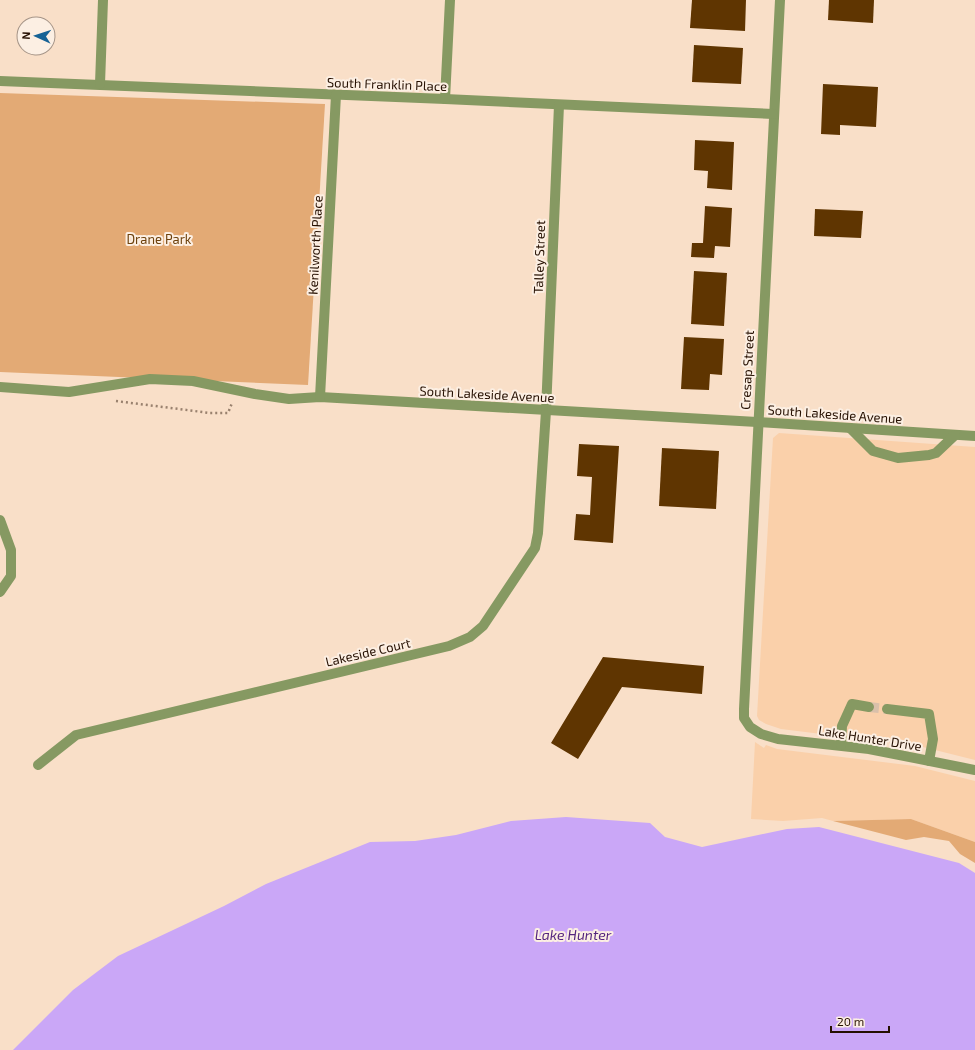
<svg xmlns="http://www.w3.org/2000/svg" width="975" height="1050" font-family="'Exo 2',sans-serif">
  <rect width="100%" height="100%" fill="#f9dfc8"/>
  <!-- built -->
  <g fill="#fad0aa">
    <path d="M 779,433 L 975,447 L 975,760 L 919,746 L 781,729 L 766,724 L 759,720 L 757,716 L 773,438 Z"/>
    <path d="M 755,742 L 764,748 L 766,745 L 777,749 L 915,766 L 975,781 L 975,842 L 911,819 L 833,821 L 822,818 L 783,821 L 751,819 Z"/>
  </g>
  <!-- green -->
  <g fill="#e3aa75">
    <path d="M 0,93 L 325,104 L 308,385 L 0,372 Z"/>
    <path d="M 911,819 L 975,842 L 975,863 L 960,854 L 949,841 L 924,837 L 906,840 L 833,821 Z"/>
  </g>
  <!-- water -->
  <path fill="#caa7f7" d="M 566,817 L 650,823 L 665,837 L 702,847 L 787,829 L 819,827 L 959,863 L 975,873 L 975,1050 L 13,1050 L 73,990 L 118,956 L 224,906 L 266,884 L 370,842 L 415,841 L 456,835 L 511,821 Z"/>
  <!-- building -->
  <g fill="#5f3501">
    <path d="M 692,0 L 746,0 L 745,31 L 690,28 Z"/>
    <path d="M 829,0 L 874,0 L 873,23 L 828,20 Z"/>
    <path d="M 694,45 L 743,48 L 741,84 L 692,82 Z"/>
    <path d="M 823,84 L 878,87 L 876,127 L 840,125 L 840,135 L 821,134 Z"/>
    <path d="M 695,140 L 734,142 L 732,190 L 707,188 L 708,171 L 694,170 Z"/>
    <path d="M 705,206 L 732,208 L 730,247 L 715,246 L 714,258 L 691,257 L 692,243 L 703,243 Z"/>
    <path d="M 815,209 L 863,211 L 861,238 L 814,236 Z"/>
    <path d="M 694,271 L 727,273 L 724,326 L 691,324 Z"/>
    <path d="M 684,337 L 724,339 L 722,375 L 710,374 L 709,390 L 681,389 Z"/>
    <path d="M 579,444 L 619,446 L 613,543 L 574,540 L 576,514 L 590,515 L 592,477 L 577,476 Z"/>
    <path d="M 662,448 L 719,451 L 716,509 L 659,506 Z"/>
    <path d="M 603,657 L 704,666 L 702,694 L 622,687 L 578,759 L 551,743 Z"/>
  </g>
  <g fill="none" stroke-linecap="round" stroke-linejoin="round">
    <!-- minor-tunnel -->
    <path stroke="#d9c0aa" stroke-width="10" stroke-dasharray="10 5" stroke-linecap="butt" d="M 869,707 L 887,709"/>
    <!-- path -->
    <path stroke="#99816e" stroke-width="2.5" stroke-dasharray="2 3" stroke-linecap="butt" d="M 116,401 L 210,413 L 228,413 L 232,403"/>
    <!-- minor -->
    <g stroke="#869962" stroke-width="10">
      <path d="M 780,0 L 744,709 L 744,718 L 750,727 L 761,734 L 778,739 L 869,749 L 975,770"/>
      <path d="M 0,81 L 445,99 L 773,114"/>
      <path d="M 100,84 L 103,0"/>
      <path d="M 445,99 L 450,0"/>
      <path d="M 0,387 L 69,392 L 150,379 L 193,381 L 255,394 L 289,399 L 320,397 L 757,422 L 975,436"/>
      <path d="M 320,397 L 336,95"/>
      <path d="M 850,428 L 873,451 L 898,458 L 929,455 L 936,453 L 955,435"/>
      <path d="M 0,520 L 11,550 L 11,576 L 0,592"/>
      <path d="M 887,709 L 929,714 L 933,739 L 929,761"/>
      <path d="M 841,745 L 842,726 L 852,704 L 869,707"/>
      <path d="M 38,765 L 76,735 L 449,646 L 470,637 L 483,626 L 535,548 L 538,533 L 546,411 L 559,105"/>
    </g>
  </g>
  <g text-anchor="middle" dominant-baseline="central" stroke-width="4" stroke-linejoin="round" paint-order="stroke">
    <!-- street labels -->
    <g font-size="13" fill="#250f00" stroke="#fcefe3">
      <text transform="translate(387 84) rotate(2)">South Franklin Place</text>
      <text transform="translate(315 245) rotate(-87)">Kenilworth Place</text>
      <text transform="translate(539 257) rotate(-88)">Talley Street</text>
      <text transform="translate(747 370) rotate(-87)">Cresap Street</text>
      <text transform="translate(487 394) rotate(3)">South Lakeside Avenue</text>
      <text transform="translate(835 414) rotate(4)">South Lakeside Avenue</text>
      <text transform="translate(368 652) rotate(-13)">Lakeside Court</text>
      <text transform="translate(870 738) rotate(9)">Lake Hunter Drive</text>
    </g>
    <!-- park labels -->
    <g font-size="13" fill="#6e420d" stroke="#fcefe3">
      <text x="159" y="239">Drane Park</text>
    </g>
    <!-- water labels -->
    <g font-size="14" font-style="italic" fill="#54247f" stroke="#fcefe3">
      <text x="573" y="934">Lake Hunter</text>
    </g>
  </g>
  <!-- north arrow -->
  <g transform="translate(36 36) rotate(273)"><circle r="19" fill="#fcefe3" stroke="#a69588"/>
  <path d="M0-3L7 15L0 10L-7 15Z" fill="#166295"/>
  <text y="-6" font-size="11" font-weight="bold" text-anchor="middle" fill="#250f00">N</text>
  </g>
  <!-- scale -->
  <path d="M831 1026v6h58v-6" fill="none" stroke="#250f00" stroke-width="2"/>
  <text x="837" y="1026" font-size="12" fill="#250f00" stroke="#fcefe3" stroke-width="3" paint-order="stroke">20 m</text>
</svg>
